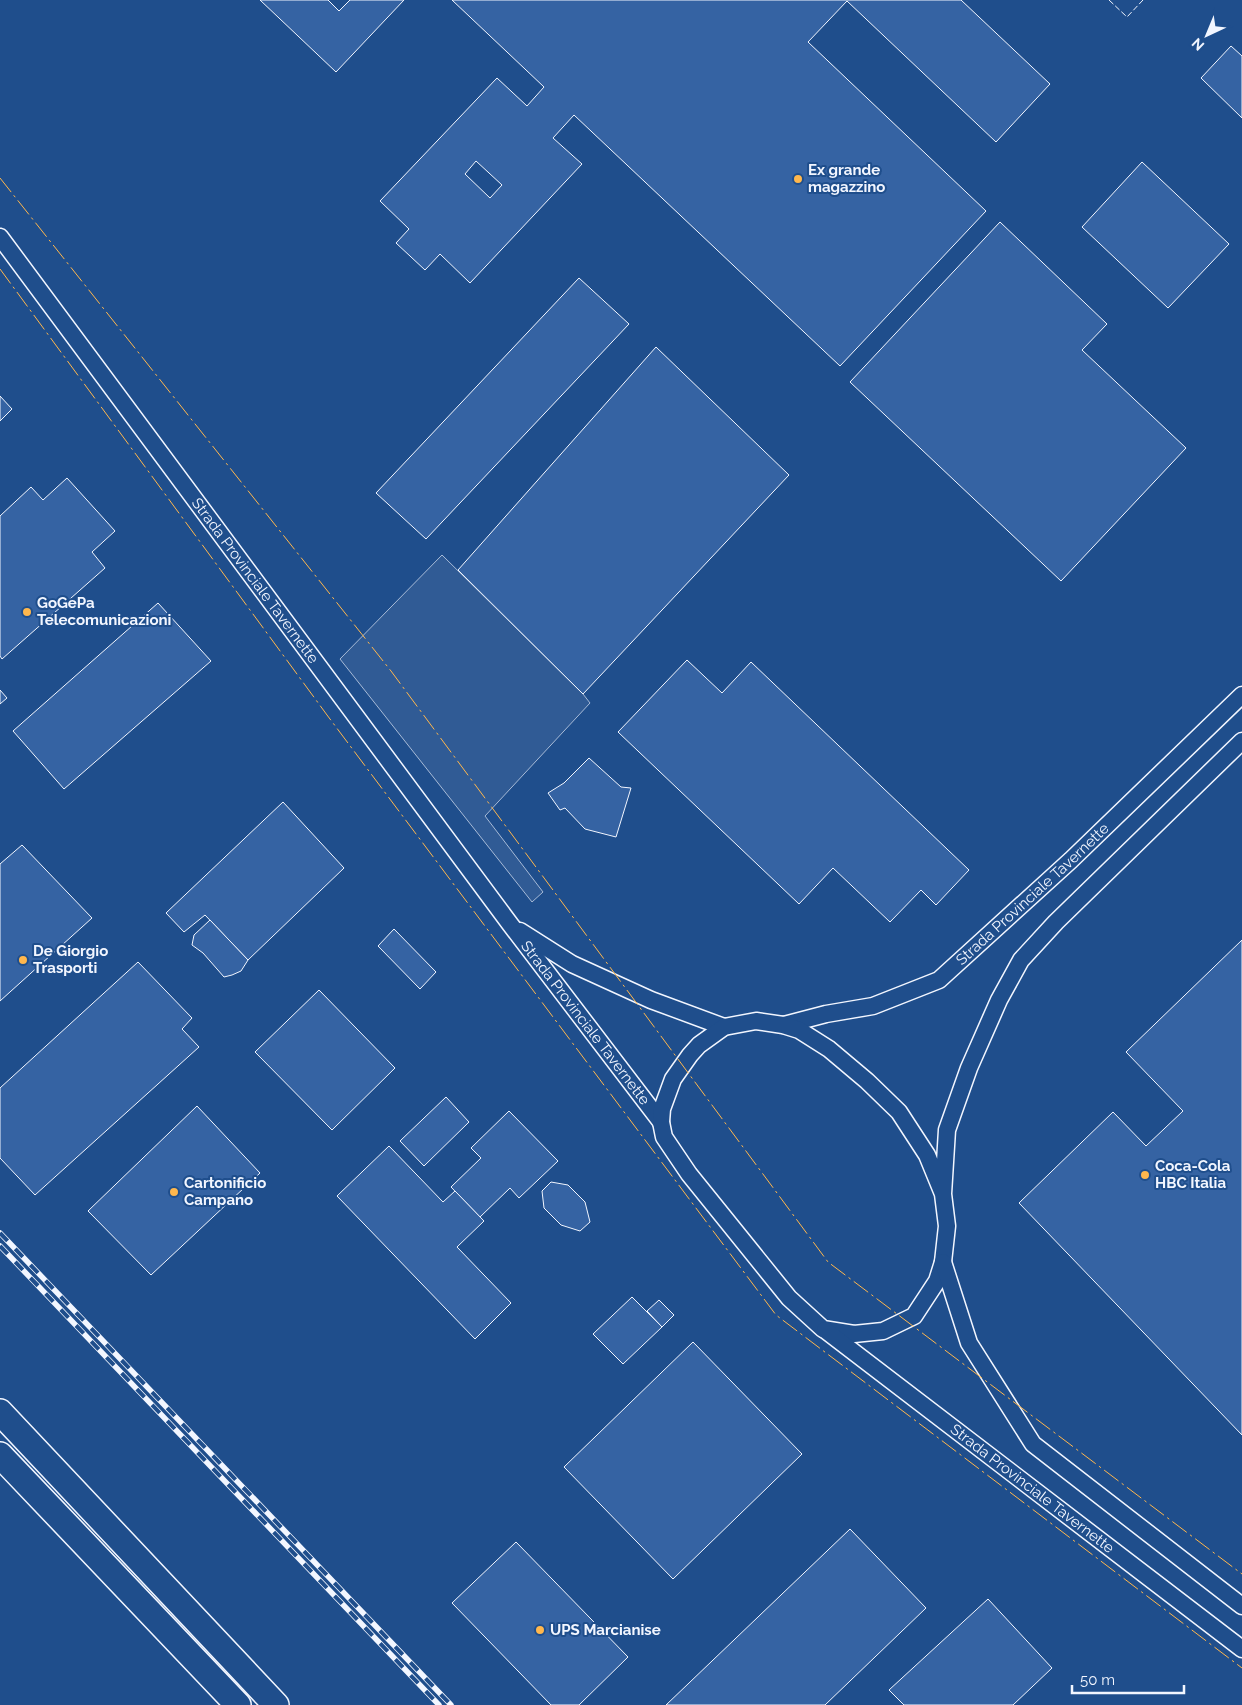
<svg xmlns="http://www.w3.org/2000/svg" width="1242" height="1705" font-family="Raleway,sans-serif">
  <rect width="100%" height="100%" fill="#1f4e8c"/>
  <!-- parking -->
  <path fill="#305b95" stroke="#a8bbd7" d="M 442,555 L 583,694 L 590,703 L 485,816 L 543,892 L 532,902 L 340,659 Z"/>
  <!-- building -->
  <g fill="#3563a3" stroke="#f2f6ff" fill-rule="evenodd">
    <path d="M 260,0 L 328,0 L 339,11 L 350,0 L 404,0 L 336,72 Z"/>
    <path d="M 452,0 L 961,0 L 1050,84 L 996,142 L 847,1 L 808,42 L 986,211 L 840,366 L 574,115 L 553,138 L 582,164 L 470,283 L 440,254 L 425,270 L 396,243 L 409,229 L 380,201 L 497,78 L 527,106 L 544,87 ZM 476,161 L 502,185 L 490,198 L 465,174 Z"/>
    <path d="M 1231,46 L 1242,56 L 1242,118 L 1201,78 Z"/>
    <path d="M 1142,162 L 1229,244 L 1168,308 L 1082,227 Z"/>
    <path d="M 1000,222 L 1107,324 L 1082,350 L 1186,448 L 1061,581 L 850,382 Z"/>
    <path d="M 579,278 L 629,324 L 426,539 L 376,493 Z"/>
    <path d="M 656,347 L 789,475 L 583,694 L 458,570 Z"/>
    <path d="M 0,396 L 12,409 L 0,421 Z"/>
    <path d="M 67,478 L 115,531 L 92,552 L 105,568 L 2,659 L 0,656 L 0,516 L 31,487 L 43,500 Z"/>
    <path d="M 158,603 L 211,661 L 64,789 L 13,731 Z"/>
    <path d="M 687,660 L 722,693 L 751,662 L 969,870 L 936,905 L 921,890 L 890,922 L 833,868 L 799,904 L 618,732 Z"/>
    <path d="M 0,690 L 7,698 L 0,704 Z"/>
    <path d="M 589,758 L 621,787 L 631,788 L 616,837 L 585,829 L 565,808 L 560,810 L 548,793 L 564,783 Z"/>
    <path d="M 283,802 L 344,868 L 248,960 L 205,915 L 184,932 L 166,913 Z"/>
    <path d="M 22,845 L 92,918 L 0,1001 L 0,864 Z"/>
    <path d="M 210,920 L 248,960 L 241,971 L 232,975 L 224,977 L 203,953 L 192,945 L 194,935 Z"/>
    <path d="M 394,929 L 436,972 L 420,989 L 378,946 Z"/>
    <path d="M 1242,940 L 1242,1435 L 1019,1203 L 1113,1112 L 1146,1146 L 1183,1111 L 1126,1052 Z"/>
    <path d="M 138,962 L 192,1018 L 182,1029 L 199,1047 L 35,1195 L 0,1158 L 0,1088 Z"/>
    <path d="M 319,990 L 395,1068 L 332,1130 L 255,1052 Z"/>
    <path d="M 446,1097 L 469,1122 L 424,1166 L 400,1141 Z"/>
    <path d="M 197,1106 L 260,1173 L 151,1275 L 88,1211 Z"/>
    <path d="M 509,1111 L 558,1161 L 519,1198 L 510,1188 L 480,1217 L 451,1187 L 481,1158 L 471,1148 Z"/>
    <path d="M 389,1146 L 443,1202 L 455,1191 L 484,1221 L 457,1247 L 511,1303 L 475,1339 L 337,1196 Z"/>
    <path d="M 551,1182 L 568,1185 L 585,1202 L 590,1222 L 580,1231 L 561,1225 L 544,1208 L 542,1191 Z"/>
    <path d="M 632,1297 L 662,1327 L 623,1364 L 593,1334 Z"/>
    <path d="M 659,1300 L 674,1315 L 662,1327 L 647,1311 Z"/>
    <path d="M 693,1342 L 802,1454 L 673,1579 L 564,1467 Z"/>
    <path d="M 850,1529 L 926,1608 L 825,1705 L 666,1705 Z"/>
    <path d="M 516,1542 L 628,1657 L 579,1705 L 551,1705 L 452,1603 Z"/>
    <path d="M 988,1599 L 1052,1668 L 1013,1705 L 904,1705 L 889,1690 Z"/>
  </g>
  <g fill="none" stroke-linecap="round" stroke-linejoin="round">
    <!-- minor casing -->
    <g stroke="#f2f6ff" stroke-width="19">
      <g id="minor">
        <path id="s1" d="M 0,237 L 510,924 L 661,1122"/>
        <path d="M 520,931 L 572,964 L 651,1000 L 724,1027"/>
        <path id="s2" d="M 784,1025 L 826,1014 L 873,1006 L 939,980 L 1071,860 L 1242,695"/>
        <path d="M 943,1194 L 927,1155 L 899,1112 L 867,1081 L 829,1049 L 799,1030 L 783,1025 L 756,1021 L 724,1027 L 699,1045 L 690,1055 L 673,1079 L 662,1109 L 661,1122 L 664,1137 L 689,1174 L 789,1298 L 823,1329 L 854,1334 L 883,1331 L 914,1316 L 937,1281 L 943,1262 L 947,1226 L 943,1194 L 947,1130 L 969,1068 L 999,1000 L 1021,960 L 1056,922 L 1242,741"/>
        <path d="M 943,1262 L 969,1343 L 1033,1444 L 1242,1606"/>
        <path id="s3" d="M 825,1330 L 1242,1649"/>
      </g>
    </g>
    <!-- highway casing -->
    <g stroke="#f2f6ff" stroke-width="28">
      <g id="highway">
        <path d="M 0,1412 L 276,1705"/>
        <path d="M 0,1455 L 238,1705"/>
      </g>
    </g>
    <!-- minor -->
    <use href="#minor" stroke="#1f4e8c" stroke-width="16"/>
    <!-- highway -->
    <use href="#highway" stroke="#1f4e8c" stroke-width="25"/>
    <!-- rail casing -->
    <g stroke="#f2f6ff" stroke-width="5.5">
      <g id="rail">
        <path d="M 0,1233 L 451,1705"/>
        <path d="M 0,1246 L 439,1705"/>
      </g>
    </g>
    <!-- rail -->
    <use href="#rail" stroke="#1f4e8c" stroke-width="4" stroke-dasharray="11" stroke-linecap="butt"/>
    <!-- fence -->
    <path stroke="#f2f6ff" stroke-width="1" stroke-dasharray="6 2.5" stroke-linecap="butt" d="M 1109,0 L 1127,17 L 1143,0"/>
    <!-- power -->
    <g stroke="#ffb74d" stroke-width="1" stroke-dasharray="18 4 2.5 4" stroke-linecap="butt">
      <path d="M 0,178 L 391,671 L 828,1262 L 1242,1574"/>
      <path d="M 0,269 L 327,715 L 776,1315 L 1242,1668"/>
    </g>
  </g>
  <!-- markers -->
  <g fill="#ffb74d" stroke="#1f4e8c" stroke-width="2">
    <circle cx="798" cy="179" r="5"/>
    <circle cx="27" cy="612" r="5"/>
    <circle cx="23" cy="960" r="5"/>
    <circle cx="1145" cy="1175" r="5"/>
    <circle cx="174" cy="1192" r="5"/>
    <circle cx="540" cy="1630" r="5"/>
  </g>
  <g text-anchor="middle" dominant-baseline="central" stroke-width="4" stroke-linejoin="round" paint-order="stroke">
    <!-- poi labels -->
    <g font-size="15" font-weight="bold" fill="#f2f6ff" stroke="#1f4e8c" text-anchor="start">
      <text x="808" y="170">Ex grande<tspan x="808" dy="17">magazzino</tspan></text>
      <text x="37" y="603">GoGePa<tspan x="37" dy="17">Telecomunicazioni</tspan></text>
      <text x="33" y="951">De Giorgio<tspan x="33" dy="17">Trasporti</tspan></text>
      <text x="1155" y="1166">Coca-Cola<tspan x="1155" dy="17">HBC Italia</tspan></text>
      <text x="184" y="1183">Cartonificio<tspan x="184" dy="17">Campano</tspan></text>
      <text x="550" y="1630">UPS Marcianise</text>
    </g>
    <!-- street labels -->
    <g font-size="15" fill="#f2f6ff" stroke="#1f4e8c">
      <text stroke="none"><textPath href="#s1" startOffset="428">Strada Provinciale Tavernette</textPath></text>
      <text stroke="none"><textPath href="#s2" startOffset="289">Strada Provinciale Tavernette</textPath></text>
      <text stroke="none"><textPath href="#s1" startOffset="980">Strada Provinciale Tavernette</textPath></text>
      <text stroke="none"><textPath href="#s3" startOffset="261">Strada Provinciale Tavernette</textPath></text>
    </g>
  </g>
  <!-- north arrow -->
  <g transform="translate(1207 35) rotate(224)" stroke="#1f4e8c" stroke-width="4" paint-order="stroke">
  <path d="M0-4L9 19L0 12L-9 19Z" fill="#f2f6ff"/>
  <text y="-8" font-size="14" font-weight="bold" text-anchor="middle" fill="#f2f6ff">N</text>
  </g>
  <!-- scale -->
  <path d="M1072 1685v8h112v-8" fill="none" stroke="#f2f6ff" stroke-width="2.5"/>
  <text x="1080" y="1685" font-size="15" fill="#f2f6ff" stroke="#1f4e8c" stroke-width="4" paint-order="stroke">50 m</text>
</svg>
